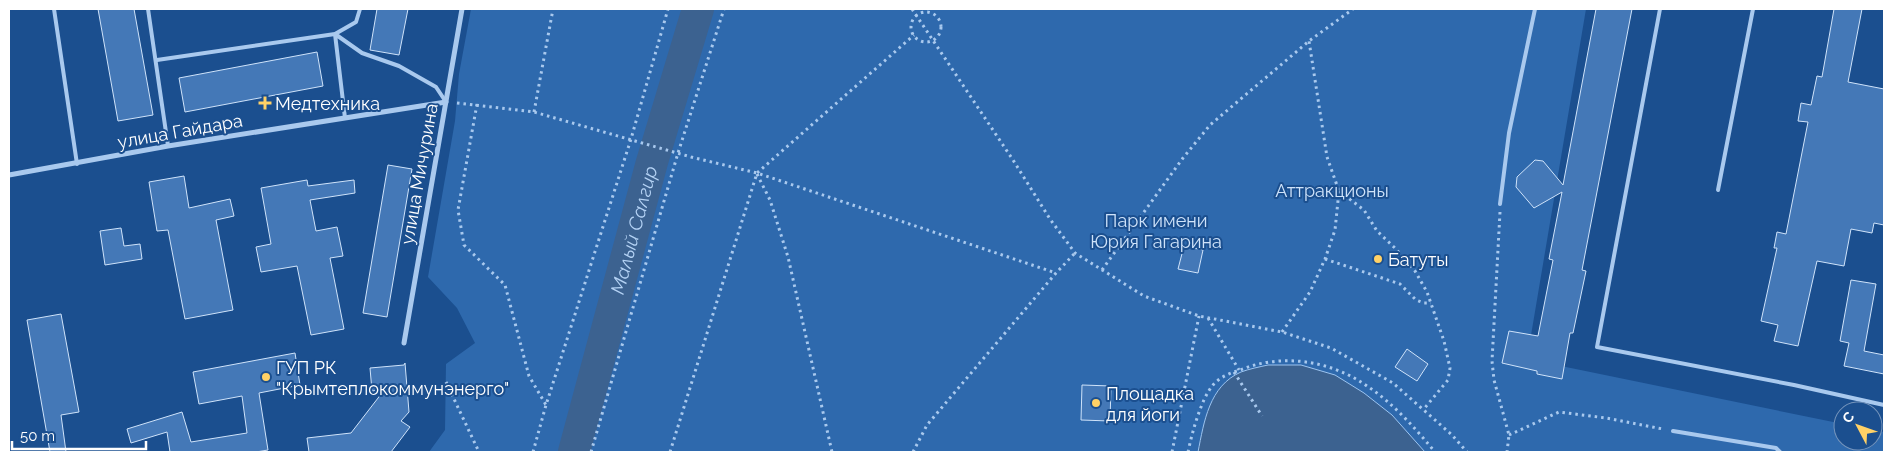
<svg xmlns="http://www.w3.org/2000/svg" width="1893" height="461" font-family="Raleway,sans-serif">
  <rect width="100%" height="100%" fill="#1b4f8f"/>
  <!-- green -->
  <path fill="#2e69ad" d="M 471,9 L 1586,9 L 1527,359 L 1843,424 L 1843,441 L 1873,441 L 1873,430 L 1884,432 L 1884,452 L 429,452 L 445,430 L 446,364 L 475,343 L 457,308 L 428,277 L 455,121 L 459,74 Z"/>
  <!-- water -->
  <path fill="#3c6290" stroke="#9cc4f0" d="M 1268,365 L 1301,365 L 1335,375 L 1364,393 L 1392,415 L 1425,452 L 1198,452 C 1204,422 1209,386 1241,372 C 1249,369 1259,367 1268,365 Z"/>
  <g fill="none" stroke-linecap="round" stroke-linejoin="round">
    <!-- river -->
    <path stroke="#3c6290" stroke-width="32" id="s1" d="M 574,452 L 652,162 L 698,9"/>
  </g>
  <!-- building -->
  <g fill="#4478b7" stroke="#cfe3fa">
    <path d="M 98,9 L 134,9 L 153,115 L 118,121 Z"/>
    <path d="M 377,9 L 408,9 L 399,55 L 370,50 Z"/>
    <path d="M 1596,9 L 1632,9 L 1582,270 L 1586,271 L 1573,333 L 1570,333 L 1562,379 L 1537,374 L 1537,371 L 1502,363 L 1509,331 L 1538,336 L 1553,260 L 1549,259 L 1562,192 L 1534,208 L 1516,187 L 1517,177 L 1535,160 L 1543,161 L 1563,185 Z"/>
    <path d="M 1834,9 L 1862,9 L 1848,82 L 1884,89 L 1884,225 L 1874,223 L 1872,233 L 1851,229 L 1844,266 L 1817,261 L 1798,346 L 1774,341 L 1778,325 L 1761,321 L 1777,248 L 1774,248 L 1777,232 L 1786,234 L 1808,122 L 1798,121 L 1801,103 L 1811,105 L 1817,76 L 1822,77 Z"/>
    <path d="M 317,52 L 323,86 L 185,112 L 179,78 Z"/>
    <path d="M 388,165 L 412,169 L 387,317 L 363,313 Z"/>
    <path d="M 184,176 L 189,208 L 230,199 L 234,216 L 216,220 L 233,310 L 185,319 L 168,230 L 157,231 L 149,182 Z"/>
    <path d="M 307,180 L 308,186 L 354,180 L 355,193 L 310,200 L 316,231 L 337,227 L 343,256 L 330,258 L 344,329 L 311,335 L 297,266 L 261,272 L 256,247 L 271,244 L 261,188 Z"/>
    <path d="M 121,228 L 124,246 L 140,244 L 142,259 L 105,265 L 100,231 Z"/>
    <path d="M 1184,246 L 1203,250 L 1198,273 L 1178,269 Z"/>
    <path d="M 1851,280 L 1876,284 L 1864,351 L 1884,355 L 1884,374 L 1844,366 L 1849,343 L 1840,341 Z"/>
    <path d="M 61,314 L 79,412 L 61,415 L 66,452 L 50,452 L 27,320 Z"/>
    <path d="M 1407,349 L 1428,364 L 1417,381 L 1395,367 Z"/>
    <path d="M 295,353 L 300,385 L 259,393 L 268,450 L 256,452 L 170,452 L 167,432 L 131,443 L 127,429 L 182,412 L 191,442 L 247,433 L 242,396 L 199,404 L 193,372 Z"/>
    <path d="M 405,363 L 409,412 L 401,421 L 410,427 L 391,452 L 309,452 L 307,438 L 351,433 L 385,389 L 372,391 L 370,368 L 404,365 Z"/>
    <path d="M 1082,385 L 1111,386 L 1110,421 L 1081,420 Z"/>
  </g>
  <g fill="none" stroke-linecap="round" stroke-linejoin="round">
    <!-- path -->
    <g stroke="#a9c9ee" stroke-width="3" stroke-dasharray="2.5 4" stroke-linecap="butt">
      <path d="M 912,9 L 1013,160 L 1050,219 L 1075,253 L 1144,296 L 1199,316 L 1282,332 L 1331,348 L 1393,383 L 1452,435 L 1467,452"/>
      <circle cx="926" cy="27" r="15"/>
      <path d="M 457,103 L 534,112 L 691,157 L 757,173 L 1056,273"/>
      <path d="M 477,104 L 458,210 L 464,245 L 505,285 L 529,376 L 546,405"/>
      <path d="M 534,112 L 553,9"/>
      <path d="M 757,174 L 770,200 L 788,257 L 832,452"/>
      <path d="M 1339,191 L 1364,210 L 1377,231 L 1395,248 L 1415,271 L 1427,292 L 1444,341 L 1450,368 L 1448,380 L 1423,410"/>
      <path d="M 1500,212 L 1492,361 L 1494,380 L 1509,435 L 1507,452"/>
      <path d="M 1325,259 L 1400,284 L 1416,300 L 1424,303 L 1431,303"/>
      <path d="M 1102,270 L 1183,158 L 1210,125 L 1309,41 L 1353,9"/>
      <path d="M 1208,318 L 1239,370"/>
      <path d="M 1282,332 L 1310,292 L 1325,259 L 1335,230 L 1339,191 L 1327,157 L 1309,41"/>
      <path d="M 1234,372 L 1262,416"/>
      <path d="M 446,382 L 479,452"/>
      <path d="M 1509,435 L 1559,412 L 1606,418 L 1663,429"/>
      <path d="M 533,452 L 546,405 L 631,139 L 668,9"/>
      <path d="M 591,452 L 678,153 L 724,9"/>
      <path d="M 670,452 L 757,173 L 914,35"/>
      <path d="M 913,452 L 927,425 L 1056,273 L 1075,253"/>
      <path d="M 1172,452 L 1199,316"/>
      <path d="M 1188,452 C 1192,433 1201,399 1213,385 C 1220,377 1230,373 1240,370 C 1281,353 1330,360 1367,386 C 1393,403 1415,428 1435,452"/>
    </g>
    <!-- lane -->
    <g stroke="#a9c9ee" stroke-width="4">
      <path d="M 54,9 L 77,164"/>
      <path d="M 148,9 L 168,146"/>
      <path d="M 1660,9 L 1597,347 L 1794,385 L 1884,405"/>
      <path d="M 157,60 L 335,34 L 356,22 L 360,9"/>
      <path d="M 345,118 L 335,34 L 362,53 L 399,66 L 436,87 L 446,102"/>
      <path d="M 1718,190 L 1753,9"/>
      <path d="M 1500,204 L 1509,133 L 1535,9"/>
      <path d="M 1673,431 L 1776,448 L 1780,452"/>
    </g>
    <!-- street -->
    <g stroke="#a9c9ee" stroke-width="5">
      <path d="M 9,175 L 168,146 L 446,102"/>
      <path d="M 404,343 L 462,9"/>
    </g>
  </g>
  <!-- markers -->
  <g fill="#ffd166" stroke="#1b4f8f" stroke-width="2">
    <path d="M262.5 95.5h5v5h5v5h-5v5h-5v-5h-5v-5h5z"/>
    <circle cx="1378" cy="259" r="5"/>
    <circle cx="266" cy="377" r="5"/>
    <circle cx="1096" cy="403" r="5"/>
  </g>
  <g text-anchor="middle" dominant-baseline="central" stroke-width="4" stroke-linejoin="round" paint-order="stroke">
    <!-- poi labels -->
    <g font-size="18" fill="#fff" stroke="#1b4f8f" text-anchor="start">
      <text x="275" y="103">Медтехника</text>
      <text x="1388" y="259">Батуты</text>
      <text x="276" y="367">ГУП РК<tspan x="276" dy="21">"Крымтеплокоммунэнерго"</tspan></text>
      <text x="1106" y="393">Площадка<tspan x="1106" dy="21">для йоги</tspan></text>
    </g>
    <!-- street labels -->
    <g font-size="18" fill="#fff" stroke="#1b4f8f">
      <text transform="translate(180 131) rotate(-10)">улица Гайдара</text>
      <text transform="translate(419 174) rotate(-80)">улица Мичурина</text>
    </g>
    <!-- park labels -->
    <g font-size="18" fill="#cfe3fa" stroke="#1b4f8f">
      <text x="1332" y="190">Аттракционы</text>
      <text x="1156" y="220">Парк имени<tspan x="1156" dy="21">Юрия Гагарина</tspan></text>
    </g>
    <!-- water labels -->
    <g font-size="19" font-style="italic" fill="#b5d3f5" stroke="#1b4f8f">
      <text stroke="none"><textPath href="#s1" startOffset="230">Малый Салгир</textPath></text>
    </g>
  </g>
  <!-- border -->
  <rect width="1893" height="461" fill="none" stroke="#ffffff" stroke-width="20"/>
  <!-- north arrow -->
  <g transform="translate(1858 426) rotate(311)"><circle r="24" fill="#1b4f8f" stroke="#7695bc"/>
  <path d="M0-4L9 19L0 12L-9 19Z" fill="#ffd166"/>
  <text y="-8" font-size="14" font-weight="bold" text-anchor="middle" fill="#ffffff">С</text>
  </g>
  <!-- scale -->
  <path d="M12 441v8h134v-8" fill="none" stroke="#ffffff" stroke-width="2.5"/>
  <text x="20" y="441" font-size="15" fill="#ffffff" stroke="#1b4f8f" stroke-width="4" paint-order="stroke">50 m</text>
</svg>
